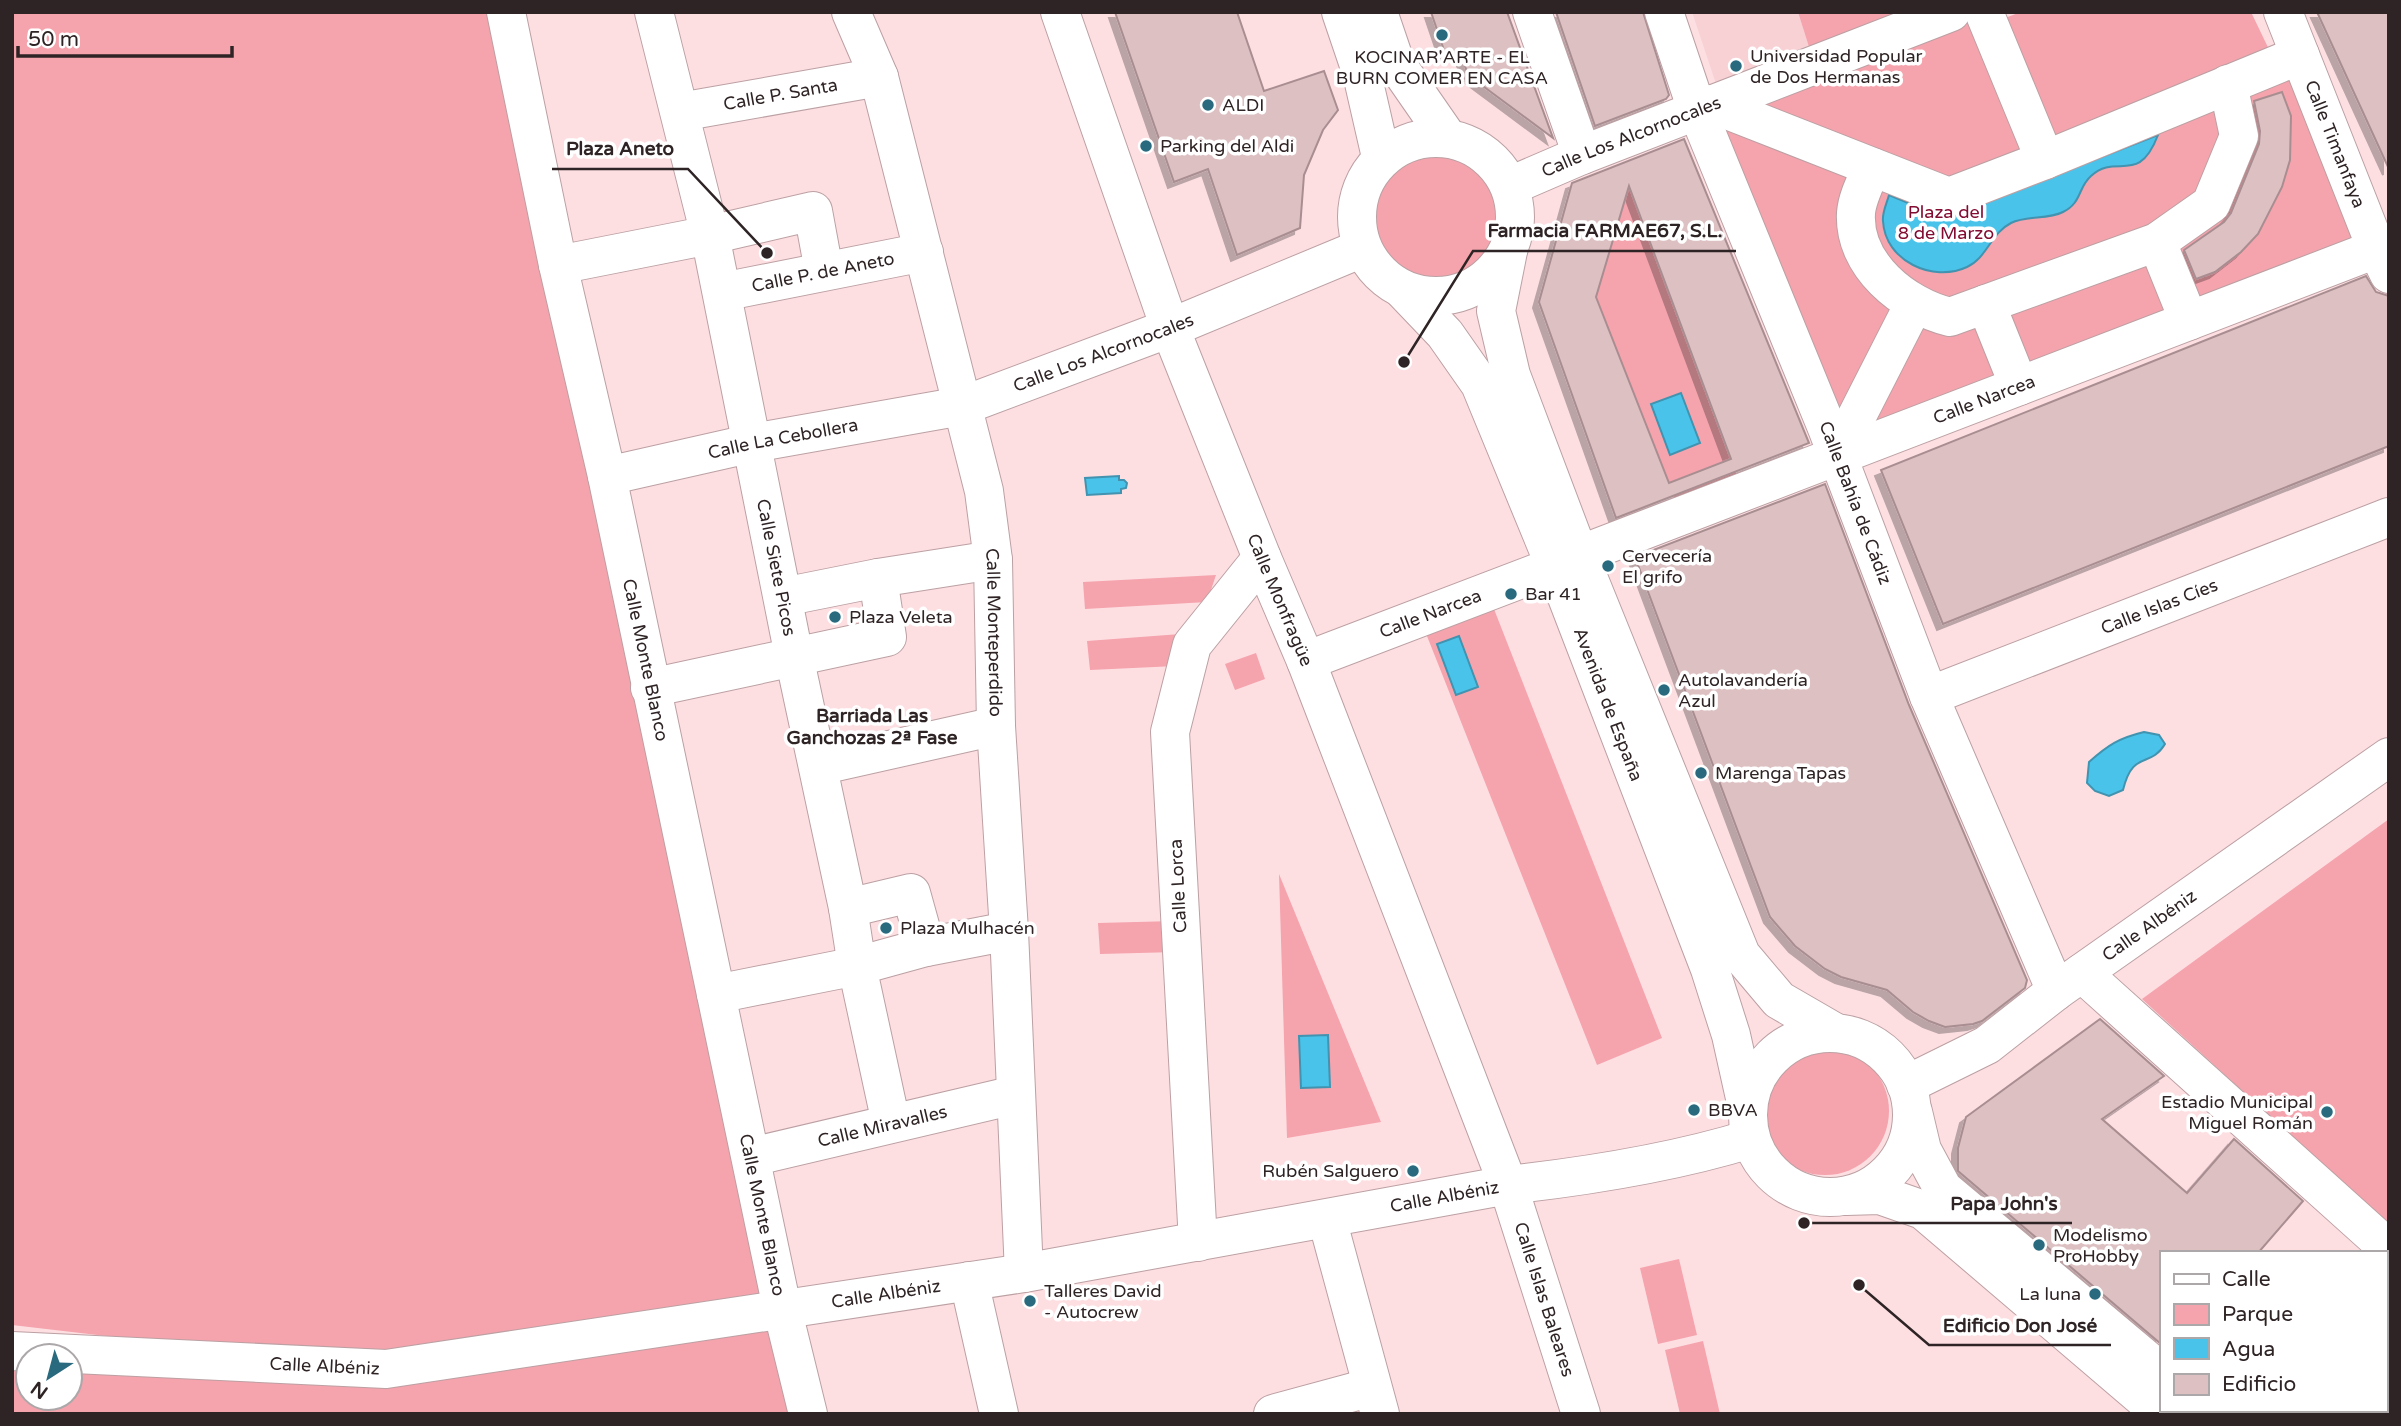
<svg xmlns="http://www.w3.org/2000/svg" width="2401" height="1426" font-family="'Varela Round',sans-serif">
  <defs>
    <filter id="shadow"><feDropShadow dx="-6" dy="6" stdDeviation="0" flood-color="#0004"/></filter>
  </defs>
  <rect width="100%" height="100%" fill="#fddfe2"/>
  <!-- built -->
  <path fill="#f8d1d5" d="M 1692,12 L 1798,12 L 1809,47 L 1716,84 Z"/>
  <!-- green -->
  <g fill="#f5a3ad" fill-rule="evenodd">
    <path d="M 12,12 L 506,12 L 808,1414 L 12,1414 L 12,1351 L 371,1367 L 12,1325 ZM 28,1356 L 70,1356 L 70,1398 L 28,1398 Z"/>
    <path d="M 1798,12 L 1898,12 L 1809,47 Z"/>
    <path d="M 1951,12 L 1989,24 L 2021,12 L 2251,12 L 2276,64 L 2300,55 L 2377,250 L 1837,455 L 1712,104 Z"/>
    <circle cx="1433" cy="217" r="64"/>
    <path d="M 1629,186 L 1737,476 L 1676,502 L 1596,297 Z"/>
    <path d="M 1216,575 L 1207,602 L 1085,609 L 1083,582 Z"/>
    <path d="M 1492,604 L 1662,1038 L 1597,1065 L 1425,631 Z"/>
    <path d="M 1194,633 L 1176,666 L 1090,670 L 1087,641 Z"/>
    <path d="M 1256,653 L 1265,679 L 1235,690 L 1225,664 Z"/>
    <path d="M 2389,819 L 2389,1225 L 2142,999 Z"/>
    <path d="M 1279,874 L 1381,1122 L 1287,1138 Z"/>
    <path d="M 1175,921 L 1176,952 L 1100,954 L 1098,923 Z"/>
    <circle cx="1825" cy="1111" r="64"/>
    <path d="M 1679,1259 L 1697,1335 L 1658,1344 L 1640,1268 Z"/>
    <path d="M 1703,1341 L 1720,1414 L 1680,1414 L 1665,1350 Z"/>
  </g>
  <!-- water -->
  <g fill="#49c3ea" stroke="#4193af" stroke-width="2">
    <path d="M 2158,135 C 2138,187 2117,152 2091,176 C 2078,187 2082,203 2063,212 C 2047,220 2027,215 2011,223 C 1991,233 1987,258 1967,267 C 1933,283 1885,261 1883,221 C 1882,212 1887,203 1889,195 L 1944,218 Z"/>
    <path d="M 1681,393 L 1700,443 L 1670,455 L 1651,404 Z"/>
    <path d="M 1119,476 L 1119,480 L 1124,480 L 1127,483 L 1126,488 L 1121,489 L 1121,493 L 1087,495 L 1085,478 Z"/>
    <path d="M 1459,636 L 1478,687 L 1456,695 L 1437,644 Z"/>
    <path d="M 2144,732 L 2159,735 L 2165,744 C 2150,769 2133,749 2123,790 L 2109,796 L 2095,791 L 2087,783 L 2089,762 C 2108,745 2119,738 2144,732 Z"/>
    <path d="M 1328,1035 L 1330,1087 L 1301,1088 L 1299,1036 Z"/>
  </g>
  <!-- building -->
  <g fill="#ddc0c2" stroke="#a98e91" stroke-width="2" fill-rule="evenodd" filter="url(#shadow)">
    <path d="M 1115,12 L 1237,12 L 1264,91 L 1324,71 L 1338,110 L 1323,130 L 1304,175 L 1300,228 L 1237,255 L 1208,169 L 1174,182 Z"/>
    <path d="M 1431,12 L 1507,12 L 1553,138 L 1468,75 L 1460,51 L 1446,56 Z"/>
    <path d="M 1556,12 L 1643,12 L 1669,95 L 1666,99 L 1595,126 Z"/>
    <path d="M 2317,12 L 2389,12 L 2389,169 Z"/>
    <path d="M 2282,92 L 2291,116 L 2290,160 L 2282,187 L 2258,234 L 2241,252 L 2215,272 L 2196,279 L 2184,250 L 2224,222 L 2231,213 L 2259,144 L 2260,131 L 2254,101 Z"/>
    <path d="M 1684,139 L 1809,443 L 1616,518 L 1539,302 L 1572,183 ZM 1629,186 L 1731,459 L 1669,483 L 1596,297 Z"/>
    <path d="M 2366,276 L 2376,292 L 2389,296 L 2389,446 L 1943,624 L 1881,470 Z"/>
    <path d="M 1825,484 L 1909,705 L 2027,980 L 2025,988 L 1982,1021 L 1973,1024 L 1945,1027 L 1929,1021 L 1913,1012 L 1887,990 L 1841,977 L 1825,969 L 1795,946 L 1770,917 L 1635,557 Z"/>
    <path d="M 2100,1019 L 2164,1076 L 2102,1119 L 2187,1193 L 2234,1139 L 2303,1201 L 2258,1253 L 2161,1253 L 2161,1344 L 1958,1171 L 1958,1148 L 1966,1117 Z"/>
  </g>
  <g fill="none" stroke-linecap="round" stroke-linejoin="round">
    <!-- minor casing -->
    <g stroke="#bca0a3" stroke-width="40">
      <g id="minor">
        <path id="s1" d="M 506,12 L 558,265 L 607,476 L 782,1308 L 808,1414"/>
        <path id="s2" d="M 654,12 L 710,235 L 794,656 L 848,908 L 857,966 L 891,1123"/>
        <path id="s3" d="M 851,12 L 879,77 L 984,491 L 993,560 L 996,726 L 1009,931 L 1024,1273"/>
        <path id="s4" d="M 1060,12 L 1170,328 L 1262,558 L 1306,661 L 1508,1185 L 1581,1414"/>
        <path d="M 1532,12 L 1582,155"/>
        <path id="s5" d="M 1664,12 L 1697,110 L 1827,428 L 1929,696 L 2056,991"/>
        <path id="s6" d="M 2283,12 L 2377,250 L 2389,274"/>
        <path d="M 1712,104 L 1949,197 L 2045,160 L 1984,12"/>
        <path id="s7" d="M 680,112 L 879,77"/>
        <path d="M 2045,160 L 2300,55"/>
        <path d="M 1872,167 C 1866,181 1857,198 1856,213 C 1853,265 1904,306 1950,317 L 2157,242 L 2211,204 L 2239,136 L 2228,84"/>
        <path id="s8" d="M 1510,186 L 1582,155 L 1951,12"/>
        <path d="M 2157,242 L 2189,321"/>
        <path d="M 558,265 L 710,235 L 813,211 L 824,271"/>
        <path id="s9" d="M 722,292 L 924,252"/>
        <path d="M 1986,304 L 2019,386"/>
        <path d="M 1837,455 L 1914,304"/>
        <path id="s10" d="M 607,476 L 753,443 L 962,406 L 1170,328 L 1360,249"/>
        <path id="s11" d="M 1579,555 L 2389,244"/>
        <path d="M 783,597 L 878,578 L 993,560"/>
        <path id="s12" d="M 1306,661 L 1555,566"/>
        <path d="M 650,688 L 887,637 L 878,578"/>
        <path id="s13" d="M 1929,696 L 2389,517"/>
        <path d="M 818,766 L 996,726"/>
        <path d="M 848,908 L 911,893 L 926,947"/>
        <path d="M 2082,973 L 2389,1249"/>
        <path d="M 716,994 L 857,966 L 926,947 L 1009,931"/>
        <path id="s14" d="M 1906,1085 L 1987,1045 L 2056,991 L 2389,757"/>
        <path id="s15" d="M 751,1157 L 1015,1095"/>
        <path d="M 1327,1219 L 1380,1414"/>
        <path d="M 1198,1242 L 1170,732 L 1192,645 L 1262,558"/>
        <path d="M 969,1281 L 999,1414"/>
        <path id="s16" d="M 12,1351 L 386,1369 L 1024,1273 L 1508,1185 C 1589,1176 1672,1163 1750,1139"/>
        <path d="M 1273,1414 L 1372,1387"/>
      </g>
    </g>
    <!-- major casing -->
    <g stroke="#bca0a3" stroke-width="40">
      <g id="major">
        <path d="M 1341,12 L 1362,74 L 1381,157"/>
        <path d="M 1378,12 L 1395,62 L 1447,137"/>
        <circle cx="1436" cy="217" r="79"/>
        <path d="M 1508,251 L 1496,311 L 1511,375 L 1579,555 L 1741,955 L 1779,1000 L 1836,1033"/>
        <path id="s17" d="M 1403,290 L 1445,334 L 1480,384 L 1555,566 L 1710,969 L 1731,1035 L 1747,1107"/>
        <circle cx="1830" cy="1115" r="82"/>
        <path d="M 1913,1112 L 1922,1150 L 1943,1189 L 2161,1372"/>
        <path d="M 1846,1196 L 1880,1195 L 1923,1210 L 2162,1414"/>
        <path d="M 2206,1410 L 2210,1414"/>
      </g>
    </g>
    <!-- minor -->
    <use href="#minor" stroke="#fff" stroke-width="38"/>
    <!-- major -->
    <use href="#major" stroke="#fff" stroke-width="38"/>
  </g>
  <!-- markers -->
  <g fill="#2a6a7f" stroke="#fff" stroke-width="2.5">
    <circle cx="1442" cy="35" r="7"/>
    <circle cx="1736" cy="66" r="7"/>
    <circle cx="1208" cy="105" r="7"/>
    <circle cx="1146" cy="146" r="7"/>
    <circle cx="1608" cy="566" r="7"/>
    <circle cx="1511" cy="594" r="7"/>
    <circle cx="835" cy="617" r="7"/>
    <circle cx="1664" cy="690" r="7"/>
    <circle cx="1701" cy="773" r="7"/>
    <circle cx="886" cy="928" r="7"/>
    <circle cx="1694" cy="1110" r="7"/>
    <circle cx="2327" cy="1112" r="7"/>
    <circle cx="1413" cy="1171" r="7"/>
    <circle cx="2039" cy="1245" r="7"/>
    <circle cx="2095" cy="1294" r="7"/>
    <circle cx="1030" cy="1301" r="7"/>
  </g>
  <g text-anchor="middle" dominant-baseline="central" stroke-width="7" stroke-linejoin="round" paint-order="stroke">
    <!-- poi labels -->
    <g font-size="18" fill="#2f2425" stroke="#fff" text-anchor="start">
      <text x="1750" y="56">Universidad Popular<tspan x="1750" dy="21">de Dos Hermanas</tspan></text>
      <text x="1442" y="57" text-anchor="middle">KOCINAR'ARTE - EL<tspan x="1442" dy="21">BURN COMER EN CASA</tspan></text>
      <text x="1222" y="105">ALDI</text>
      <text x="1160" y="146">Parking del Aldi</text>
      <text x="1622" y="556">Cervecería<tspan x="1622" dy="21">El grifo</tspan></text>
      <text x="1525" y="594">Bar 41</text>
      <text x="849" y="617">Plaza Veleta</text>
      <text x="1678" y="680">Autolavandería<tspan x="1678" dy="21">Azul</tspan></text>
      <text x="1715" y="773">Marenga Tapas</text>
      <text x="900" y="928">Plaza Mulhacén</text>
      <text x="2313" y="1102" text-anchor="end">Estadio Municipal<tspan x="2313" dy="21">Miguel Román</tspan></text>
      <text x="1708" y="1110">BBVA</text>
      <text x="1399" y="1171" text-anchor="end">Rubén Salguero</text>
      <text x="2053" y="1235">Modelismo<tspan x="2053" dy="21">ProHobby</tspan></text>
      <text x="1044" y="1291">Talleres David<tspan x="1044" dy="21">- Autocrew</tspan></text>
      <text x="2081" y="1294" text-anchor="end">La luna</text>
    </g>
    <!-- street labels -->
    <g font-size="18" fill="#2f2425" stroke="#fff">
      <text stroke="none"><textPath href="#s7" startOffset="102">Calle P. Santa</textPath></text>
      <text stroke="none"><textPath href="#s8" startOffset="131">Calle Los Alcornocales</textPath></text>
      <text stroke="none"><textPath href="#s6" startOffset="142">Calle Timanfaya</textPath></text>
      <text stroke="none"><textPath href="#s9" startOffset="103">Calle P. de Aneto</textPath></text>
      <text stroke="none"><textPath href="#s10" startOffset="513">Calle Los Alcornocales</textPath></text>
      <text stroke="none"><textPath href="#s11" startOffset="434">Calle Narcea</textPath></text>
      <text stroke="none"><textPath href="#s10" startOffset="180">Calle La Cebollera</textPath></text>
      <text stroke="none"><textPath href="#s5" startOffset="527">Calle Bahía de Cádiz</textPath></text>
      <text stroke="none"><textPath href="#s2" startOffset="569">Calle Siete Picos</textPath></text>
      <text stroke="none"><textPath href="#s4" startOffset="628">Calle Monfragüe</textPath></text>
      <text stroke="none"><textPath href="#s13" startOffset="247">Calle Islas Cíes</textPath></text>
      <text stroke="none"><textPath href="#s12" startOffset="133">Calle Narcea</textPath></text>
      <text stroke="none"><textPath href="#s3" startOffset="640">Calle Monteperdido</textPath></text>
      <text stroke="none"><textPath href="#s1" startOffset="663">Calle Monte Blanco</textPath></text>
      <text stroke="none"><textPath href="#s17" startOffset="467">Avenida de España</textPath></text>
      <text transform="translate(1178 886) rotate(-93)">Calle Lorca</text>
      <text stroke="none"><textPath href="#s14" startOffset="292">Calle Albéniz</textPath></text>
      <text stroke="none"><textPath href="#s15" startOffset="135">Calle Miravalles</textPath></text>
      <text stroke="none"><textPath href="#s16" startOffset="1447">Calle Albéniz</textPath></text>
      <text stroke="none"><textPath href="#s1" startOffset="1230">Calle Monte Blanco</textPath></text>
      <text stroke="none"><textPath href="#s16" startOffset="880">Calle Albéniz</textPath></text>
      <text stroke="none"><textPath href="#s4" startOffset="1376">Calle Islas Baleares</textPath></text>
      <text stroke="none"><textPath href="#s16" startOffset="313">Calle Albéniz</textPath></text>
    </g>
    <!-- park labels -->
    <g font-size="18" fill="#820b31" stroke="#fff">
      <text x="1946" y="212">Plaza del<tspan x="1946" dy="21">8 de Marzo</tspan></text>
    </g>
    <!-- neighbourhood labels -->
    <g font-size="19" font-weight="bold" fill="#2f2425" stroke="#fff">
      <text x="872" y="716">Barriada Las<tspan x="872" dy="22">Ganchozas 2ª Fase</tspan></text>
    </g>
  </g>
  <!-- callouts -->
  <path fill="none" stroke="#2f2425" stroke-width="2.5" d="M767 253L688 169H552M1404 362L1473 251H1736M1804 1223L1936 1223H2072M1859 1285L1929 1345H2111"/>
  <g fill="#2f2425" stroke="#fff" stroke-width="2.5">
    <circle cx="767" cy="253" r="7"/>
    <circle cx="1404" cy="362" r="7"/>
    <circle cx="1804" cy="1223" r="7"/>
    <circle cx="1859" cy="1285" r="7"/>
  </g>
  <g font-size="19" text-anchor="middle" font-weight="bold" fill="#2f2425" stroke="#fff" stroke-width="7" stroke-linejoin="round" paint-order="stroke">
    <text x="620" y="155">Plaza Aneto</text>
    <text x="1605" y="237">Farmacia FARMAE67, S.L.</text>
    <text x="2004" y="1210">Papa John's</text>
    <text x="2020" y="1332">Edificio Don José</text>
  </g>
  <!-- border -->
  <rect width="2401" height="1426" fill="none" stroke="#2f2425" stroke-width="28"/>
  <!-- legend -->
  <rect x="2160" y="1251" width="228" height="161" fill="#ffffff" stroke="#aca7a8" stroke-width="2"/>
  <rect x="2174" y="1274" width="35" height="10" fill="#ffffff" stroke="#aca7a8" stroke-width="2"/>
  <text x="2222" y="1286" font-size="21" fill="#2f2425">Calle</text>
  <rect x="2174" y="1304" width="35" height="21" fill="#f5a3ad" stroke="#aca7a8" stroke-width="2"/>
  <text x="2222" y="1321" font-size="21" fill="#2f2425">Parque</text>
  <rect x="2174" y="1338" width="35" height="21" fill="#49c3ea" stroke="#aca7a8" stroke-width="2"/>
  <text x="2222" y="1356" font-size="21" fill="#2f2425">Agua</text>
  <rect x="2174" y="1374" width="35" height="21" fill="#ddc0c2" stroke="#aca7a8" stroke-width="2"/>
  <text x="2222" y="1391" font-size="21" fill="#2f2425">Edificio</text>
  <!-- north arrow -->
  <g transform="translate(49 1377) rotate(216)"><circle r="33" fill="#ffffff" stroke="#aca7a8" stroke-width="2"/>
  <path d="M0-5L12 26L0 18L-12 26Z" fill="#2a6a7f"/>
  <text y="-10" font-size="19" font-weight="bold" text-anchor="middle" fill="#2f2425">N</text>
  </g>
  <!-- scale -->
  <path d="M18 46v10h214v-10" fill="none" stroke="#2f2425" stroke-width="3.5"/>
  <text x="28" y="46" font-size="21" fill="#2f2425" stroke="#ffffff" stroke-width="5" paint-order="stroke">50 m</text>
</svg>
